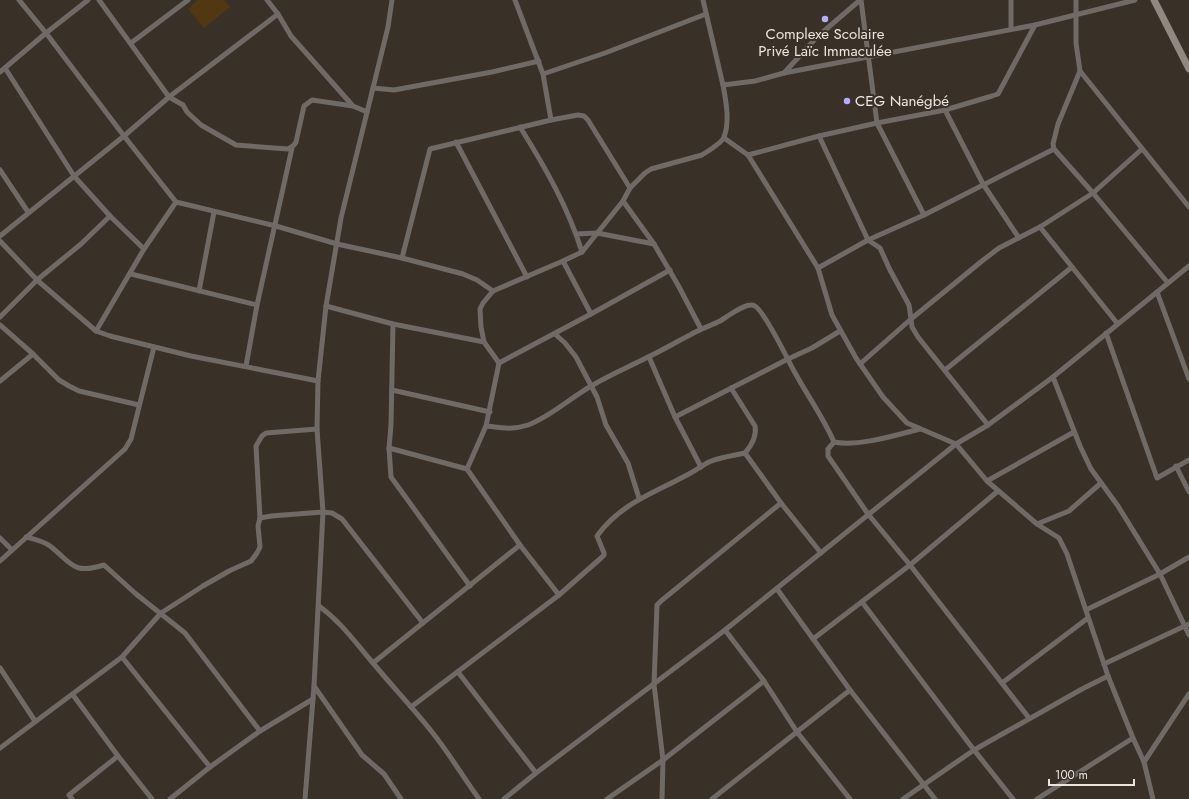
<svg xmlns="http://www.w3.org/2000/svg" width="1189" height="799" font-family="Jost,sans-serif">
  <rect width="100%" height="100%" fill="#393127"/>
  <!-- green -->
  <path fill="#523811" d="M 198,0 L 224,0 L 230,7 L 204,28 L 188,9 Z"/>
  <g fill="none" stroke-linecap="round" stroke-linejoin="round">
    <!-- street -->
    <g stroke="#6f6a65" stroke-width="5">
      <path d="M 19,0 L 46,33 L 124,136 L 176,202 L 276,226 L 337,244 L 402,258 L 463,274 L 477,280 L 493,291"/>
      <path d="M 99,0 L 169,97 L 183,105 L 187,112 L 201,125 L 236,145 L 288,149 L 294,145 L 296,142 L 304,106 L 312,100 L 353,106"/>
      <path d="M 267,0 L 278,14 L 291,36 L 353,106 L 367,112"/>
      <path d="M 515,0 L 543,74 L 551,120"/>
      <path d="M 703,0 L 723,85"/>
      <path d="M 861,0 L 877,123 L 924,215"/>
      <path d="M 1011,0 L 1011,29"/>
      <path d="M 1076,0 L 1076,43 L 1080,71 L 1189,207"/>
      <path d="M 131,43 L 188,0"/>
      <path d="M 5,68 L 74,176 L 110,216 L 144,249"/>
      <path d="M 1080,71 L 1058,124 L 1053,144 L 1054,149 L 1093,193 L 1168,283"/>
      <path d="M 0,72 L 46,33 L 88,0"/>
      <path d="M 784,73 L 817,37 L 860,0"/>
      <path d="M 543,74 L 605,53 L 706,14"/>
      <path d="M 373,88 L 394,90 L 492,72 L 539,61"/>
      <path d="M 945,110 L 983,184 L 1019,238"/>
      <path d="M 520,127 C 545,167 568,207 582,252"/>
      <path d="M 819,136 L 868,240 L 880,248 L 890,270 L 909,305 L 911,319 L 860,364"/>
      <path d="M 724,138 L 748,155 L 818,268 L 832,315 L 856,358 L 883,397 L 907,423 L 956,444 L 987,481 L 1037,524 L 1059,538 L 1067,554 L 1108,676 L 1133,738 L 1144,762 L 1153,799"/>
      <path d="M 456,142 L 527,277"/>
      <path d="M 748,155 L 819,136 L 877,123 L 945,110 L 992,96 L 998,94 L 1035,25"/>
      <path d="M 0,170 L 28,212"/>
      <path d="M 623,201 L 654,244 L 678,285 L 701,329"/>
      <path d="M 1040,227 L 1117,323"/>
      <path d="M 576,234 L 597,233 L 654,244"/>
      <path d="M 0,236 L 124,136 L 169,97 L 278,14"/>
      <path d="M 0,241 L 37,280 L 96,331 L 110,336 L 191,356 L 318,381"/>
      <path d="M 402,258 L 430,149 L 551,120 L 578,115 L 584,116 L 588,120 L 630,188"/>
      <path d="M 563,261 L 591,314"/>
      <path d="M 818,268 L 868,240 L 924,215 L 1054,149"/>
      <path d="M 131,274 L 257,305"/>
      <path d="M 199,291 L 214,212"/>
      <path d="M 1157,292 L 1189,379"/>
      <path d="M 326,306 L 393,324 L 484,342 L 499,363 L 486,426 L 467,469 L 520,545 L 559,595"/>
      <path d="M 0,317 L 37,280 L 81,244 L 110,216"/>
      <path d="M 393,324 L 391,425 L 389,448 L 391,477 L 470,586"/>
      <path d="M 0,325 L 33,354 L 59,380 L 69,386 L 79,391 L 139,405"/>
      <path d="M 96,331 L 144,249 L 176,202"/>
      <path d="M 1106,333 L 1157,478 L 1189,460"/>
      <path d="M 555,334 L 565,343 L 576,357 L 597,397 L 606,425 L 628,463 L 639,498"/>
      <path d="M 484,342 L 481,327 L 480,309 L 483,303 L 493,291 L 563,261 L 582,252 L 623,201 L 630,188 L 645,173 L 651,169 L 702,155 C 708,151 722,143 724,137 C 730,121 726,101 723,85 L 755,81 L 784,73 L 1035,25 L 1135,0"/>
      <path d="M 649,357 L 675,417 L 701,467"/>
      <path d="M 499,363 L 591,314 L 670,270"/>
      <path d="M 246,366 L 257,305 L 292,148"/>
      <path d="M 945,370 L 1072,267"/>
      <path d="M 1053,377 L 1080,446 L 1091,469 L 1118,506 L 1160,574 L 1189,635"/>
      <path d="M 0,381 L 33,354"/>
      <path d="M 731,388 L 755,426 C 757,436 751,446 745,453"/>
      <path d="M 392,390 L 490,412"/>
      <path d="M 675,417 L 788,359 L 812,348 L 840,331"/>
      <path d="M 988,425 L 918,337 L 912,327 L 911,319 L 982,261 L 999,248 L 1040,227 L 1093,193 L 1142,149"/>
      <path d="M 486,426 C 503,428 513,430 528,425 C 552,416 571,397 593,385 C 611,374 631,366 650,356 C 663,350 676,342 690,335 C 700,329 710,326 720,321 C 727,317 747,301 755,306 C 765,312 787,358 794,371 C 807,395 823,417 834,442 C 858,447 896,435 920,429"/>
      <path d="M 834,442 L 828,449 L 828,456 L 868,514 L 910,565 L 1029,718"/>
      <path d="M 389,448 L 467,469"/>
      <path d="M 1176,466 L 1189,492"/>
      <path d="M 987,481 L 1074,432"/>
      <path d="M 260,518 L 256,446 L 262,436 L 266,433 L 317,429"/>
      <path d="M 1037,524 L 1069,511 L 1101,483"/>
      <path d="M 26,537 C 34,539 43,541 50,546 C 72,563 72,575 104,565 L 136,594 L 185,633 L 260,731"/>
      <path d="M 0,538 L 12,550"/>
      <path d="M 0,561 L 125,449 L 131,439 L 154,347"/>
      <path d="M 777,589 L 850,690 L 935,799"/>
      <path d="M 862,602 L 974,750 L 1013,799"/>
      <path d="M 319,606 C 341,622 355,642 373,663 C 392,686 413,708 432,732 C 449,753 463,777 479,799"/>
      <path d="M 1086,610 L 1160,574 L 1189,557"/>
      <path d="M 725,630 L 764,681 L 797,732 L 850,799"/>
      <path d="M 813,639 L 910,565 L 998,491"/>
      <path d="M 122,657 L 210,767"/>
      <path d="M 373,663 L 520,545"/>
      <path d="M 1104,664 L 1189,624"/>
      <path d="M 0,668 L 35,721"/>
      <path d="M 458,672 L 536,773"/>
      <path d="M 1002,683 L 1088,618"/>
      <path d="M 314,686 L 362,755 L 384,774 L 401,799"/>
      <path d="M 73,695 L 118,756 L 152,799"/>
      <path d="M 411,707 L 559,595 L 601,558 L 604,555 L 604,553 L 597,536 C 620,504 652,494 685,476 C 694,472 701,466 709,462 C 721,457 732,456 745,453 L 781,503 L 821,553"/>
      <path d="M 0,748 L 122,657 L 161,613 L 203,586 L 229,571 L 251,561 L 257,553 L 260,547 L 258,526 L 260,518 L 271,516 L 323,512 L 332,513 L 342,519 L 423,623"/>
      <path d="M 1144,762 L 1189,694"/>
      <path d="M 72,799 L 69,795 L 118,756"/>
      <path d="M 170,799 L 210,767 L 260,731 L 313,699"/>
      <path d="M 305,799 L 314,686 L 323,512 L 317,429 L 318,381 L 326,306 L 341,218 L 388,27 L 392,0"/>
      <path d="M 504,799 L 536,773 L 725,630 L 956,444 L 988,425 L 1053,377 L 1189,266"/>
      <path d="M 607,799 L 663,760 L 764,681"/>
      <path d="M 662,799 L 663,760 L 654,684 L 657,605 L 661,601 L 781,503"/>
      <path d="M 712,799 L 850,690"/>
      <path d="M 903,799 L 974,750 L 1082,689 L 1108,676"/>
      <path d="M 1037,799 L 1133,738"/>
    </g>
    <!-- secondary -->
    <path stroke="#908981" stroke-width="7" d="M 1154,0 L 1189,69"/>
  </g>
  <!-- markers -->
  <g fill="#b5acf8" stroke="#393127" stroke-width="1.5">
    <circle cx="825" cy="19" r="4"/>
    <circle cx="847" cy="101" r="4"/>
  </g>
  <g text-anchor="middle" dominant-baseline="central" stroke-width="4" stroke-linejoin="round" paint-order="stroke">
    <!-- poi labels -->
    <g font-size="15" fill="#eae5de" stroke="#393127">
      <text x="825" y="34">Complexe Scolaire<tspan x="825" dy="17">Privé Laïc Immaculée</tspan></text>
      <text x="855" y="101" text-anchor="start">CEG Nanégbé</text>
    </g>
  </g>
  <!-- scale -->
  <path d="M1049 779v6h85v-6" fill="none" stroke="#eae5de" stroke-width="2"/>
  <text x="1055" y="779" font-size="12" fill="#eae5de" stroke="#393127" stroke-width="3" paint-order="stroke">100 m</text>
</svg>
